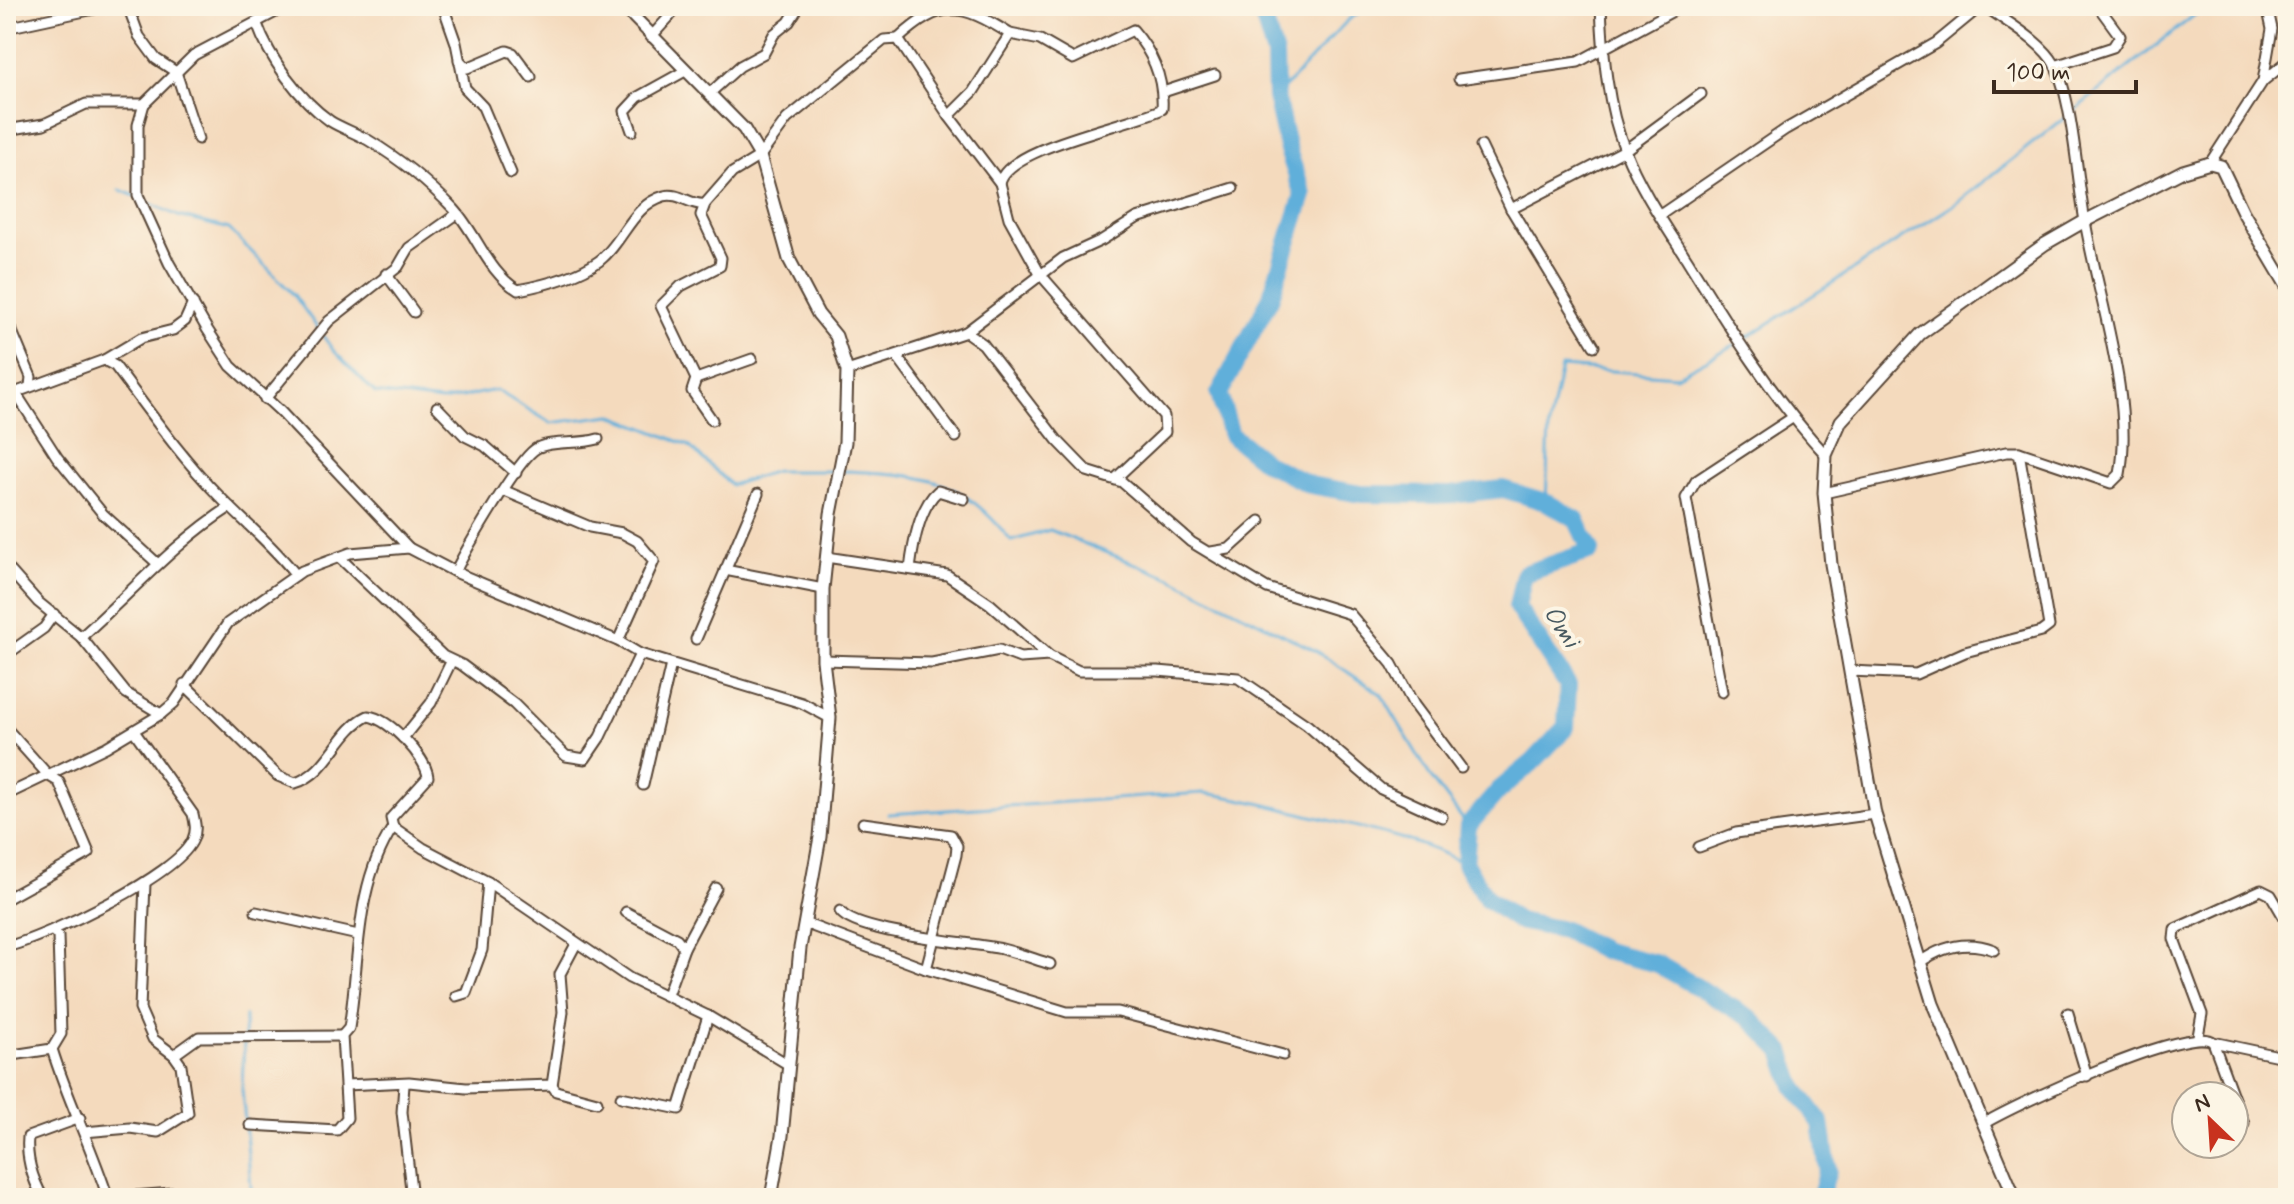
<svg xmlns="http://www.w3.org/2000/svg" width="2294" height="1204" font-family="Mynerve,sans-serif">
  <rect width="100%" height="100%" fill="#fcf5e5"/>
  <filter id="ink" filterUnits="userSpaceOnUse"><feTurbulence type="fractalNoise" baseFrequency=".0125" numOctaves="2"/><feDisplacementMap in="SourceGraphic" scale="16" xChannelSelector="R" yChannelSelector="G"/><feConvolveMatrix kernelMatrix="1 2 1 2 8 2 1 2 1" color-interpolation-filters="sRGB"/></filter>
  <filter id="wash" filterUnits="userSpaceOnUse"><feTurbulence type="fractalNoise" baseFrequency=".006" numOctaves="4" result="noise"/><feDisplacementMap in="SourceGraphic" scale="32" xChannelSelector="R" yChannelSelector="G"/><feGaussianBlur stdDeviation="1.8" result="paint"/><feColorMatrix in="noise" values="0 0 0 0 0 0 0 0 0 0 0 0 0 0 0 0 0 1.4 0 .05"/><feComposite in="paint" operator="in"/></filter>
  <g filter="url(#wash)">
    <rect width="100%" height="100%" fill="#f4dabd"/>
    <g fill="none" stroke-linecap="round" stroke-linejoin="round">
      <!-- stream -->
      <g stroke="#60afda" stroke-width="3">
        <path d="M 1276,97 L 1347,21 L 1369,6"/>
        <path d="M 120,190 L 135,196"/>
        <path d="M 145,201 L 178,216 L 229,229 L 294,295 L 333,350 L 375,393 L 442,401 L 496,390 L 551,423 L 611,415 L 688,445 L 731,485 L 776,471 L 836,471"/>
        <path d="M 1743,340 L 1957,203 L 2206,6"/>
        <path d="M 843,471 C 921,474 961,476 1011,541 L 1050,530 L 1171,578 L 1316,651 L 1381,694 L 1432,779 L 1468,826"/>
        <path d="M 1546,502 L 1549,426 L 1561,367 L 1676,376 L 1736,344"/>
        <path d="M 888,814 L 1203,793 C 1237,797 1267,805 1300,813 C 1358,828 1412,836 1465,864"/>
        <path d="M 245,1016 L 242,1089 L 252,1198"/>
      </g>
      <!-- river -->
      <path stroke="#60afda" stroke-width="18" d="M 1260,6 L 1275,55 L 1276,97 L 1288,150 L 1303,195 L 1270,299 L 1219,394 L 1231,435 L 1266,463 L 1310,485 L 1361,494 L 1450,495 L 1503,489 L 1546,502 L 1576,519 L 1591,551 L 1524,574 L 1517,607 L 1568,685 L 1566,727 L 1533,762 L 1499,790 L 1468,826 L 1465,864 L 1487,899 L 1518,921 L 1564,930 L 1605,951 L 1658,964 L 1750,1018 L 1782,1051 L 1794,1086 L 1821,1123 L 1828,1170 L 1820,1198"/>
    </g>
  </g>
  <g filter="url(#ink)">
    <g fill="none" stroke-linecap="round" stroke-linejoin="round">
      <!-- minor casing -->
      <g stroke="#574436" stroke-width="13">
        <g id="minor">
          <path d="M 128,6 L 139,36 L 156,59 L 176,72 L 198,139"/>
          <path d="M 443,6 L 456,43 L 465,88 L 483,107 L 511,173"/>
          <path d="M 1601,6 C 1603,53 1607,106 1625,150 C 1640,189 1666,226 1688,261 C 1730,329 1772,397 1826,455"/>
          <path d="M 257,24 C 269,58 299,99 330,121 C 341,128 356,133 368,140 C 398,158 430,184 454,209 C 477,234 488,273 518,290 C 544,285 577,277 599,261 C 623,243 632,205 664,196 C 680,192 690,206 705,204 L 732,173 L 760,156 L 787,119 L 884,40 L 898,39 L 949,116 L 1000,183 L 1009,218 L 1040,274 L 1164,416 L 1165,432 L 1115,479"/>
          <path d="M 6,28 L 108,6"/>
          <path d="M 651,37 L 679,6"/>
          <path d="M 898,39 C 941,0 960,2 1010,34"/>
          <path d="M 459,60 L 467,68 L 507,51 L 513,53 L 531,77"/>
          <path d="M 2055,66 L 2113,47 L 2120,36 L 2098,6"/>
          <path d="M 1459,79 L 1578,62 L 1682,6"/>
          <path d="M 2263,81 L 2272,29 L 2267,6"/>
          <path d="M 1163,92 L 1215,75"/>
          <path d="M 710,93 L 740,66 L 764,53 L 774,34 L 789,22 L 799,6"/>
          <path d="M 144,104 L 138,125 L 138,195 L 169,263 L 207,329 L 231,366 L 280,411 L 409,548"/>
          <path d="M 949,116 L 973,92 L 1010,34 L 1040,40 L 1073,59 L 1133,30 C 1152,52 1164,79 1162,109 C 1131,125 1006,147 1000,183"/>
          <path d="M 6,130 L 44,124 L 86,104 L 144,104 L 194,55 L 287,6"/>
          <path d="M 632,131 L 625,111 L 638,97 L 685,71"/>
          <path d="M 1481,146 L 1511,209 L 1594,346"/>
          <path d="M 2210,163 L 2263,81 L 2288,61"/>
          <path d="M 705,204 L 701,215 L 721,258 L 720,266 L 681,286 L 661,306 L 696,379 L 692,391 L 712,420"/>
          <path d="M 1511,209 L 1625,150 L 1701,94"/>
          <path d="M 1660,215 L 1786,129 L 1936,43 L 1981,6"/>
          <path d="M 386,274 L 414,312"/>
          <path d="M 6,317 L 31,377 L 30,386"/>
          <path d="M 966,332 L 983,344 L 1057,440 L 1087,471 L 1122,482 L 1191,542 L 1267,588 L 1350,614 L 1392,664 L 1414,705 L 1461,768"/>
          <path d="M 897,357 L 956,437"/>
          <path d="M 104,360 L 115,366 C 148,410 180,456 219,496 C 245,523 273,545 296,575"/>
          <path d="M 847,371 L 966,332 L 1063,258 L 1102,240 L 1137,218 L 1233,188"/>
          <path d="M 696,379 L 752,359"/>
          <path d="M 15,392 L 57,457 L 103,514 L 158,564"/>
          <path d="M 6,396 L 104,360 L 141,338 L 173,330 L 185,321 L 193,303"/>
          <path d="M 265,399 L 329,321 L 398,267 L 409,248 L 457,214"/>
          <path d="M 437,407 L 465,436 L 485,446 L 516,473"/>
          <path d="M 505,491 L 590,527 L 622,533 L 637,541 L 654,561 L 618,641"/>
          <path d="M 1824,493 L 2006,452 L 2019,452 L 2111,483 L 2120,474 C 2134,399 2098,297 2085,221 C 2077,179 2073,102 2055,65 C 2042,41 2006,22 1985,6"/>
          <path d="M 1211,552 L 1229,549 L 1260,521"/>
          <path d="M 339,557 L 443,656 L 462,665 L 514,704 L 566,756 L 585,759 L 600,737 L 640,654"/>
          <path d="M 826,557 L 947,575 L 990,604 L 1049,656 L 1079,671 L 1158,671 L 1238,678 L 1307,725 L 1381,789 L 1442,817"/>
          <path d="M 6,566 L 38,602 L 81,637 L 126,693 L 161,714"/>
          <path d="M 910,569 C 913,545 919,507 938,491 L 964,499"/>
          <path d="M 725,570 L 823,589"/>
          <path d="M 455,572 C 466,550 519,457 537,448 C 553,440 578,445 598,439"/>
          <path d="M 81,637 C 131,593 174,543 230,507"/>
          <path d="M 696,639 L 758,494"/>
          <path d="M 6,655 L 44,628 L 54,614"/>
          <path d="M 823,660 L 932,663 L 999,650 L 1020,658 L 1049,656"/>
          <path d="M 1850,671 L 1916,674 L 1965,652 L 2041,632 L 2049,626 L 2019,452"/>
          <path d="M 184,684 L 278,776 L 295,783 C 329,773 338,730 368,716 C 390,719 426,757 428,777 L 391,818 L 393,827 C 354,887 360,960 349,1028 L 342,1036 L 347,1118 L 337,1130 L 250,1125"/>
          <path d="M 1722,692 L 1686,498 L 1696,481 L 1792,418"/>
          <path d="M 6,728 L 49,776 L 59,782 L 89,853 L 6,899"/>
          <path d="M 403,738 L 431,703 L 451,662"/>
          <path d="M 643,785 L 671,664"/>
          <path d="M 6,795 L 106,747 L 161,714 L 174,703 L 228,623 L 302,571 L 350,553 L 409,548 L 455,572 L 618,641 L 640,654 L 802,703 L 830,718"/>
          <path d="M 863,823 L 951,835 L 957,846 L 956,855 L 926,969"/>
          <path d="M 393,827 L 423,848 L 488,882 L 629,978 L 708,1016 L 789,1065"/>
          <path d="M 1699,847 L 1736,833 L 1875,814"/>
          <path d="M 840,911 C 855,934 972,942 1002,949 C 1018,953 1034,959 1050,964"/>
          <path d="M 256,912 L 358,935"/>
          <path d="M 626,912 L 677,939 L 684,948"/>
          <path d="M 804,923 L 926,969 L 1067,1012 L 1118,1012 L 1283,1055"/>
          <path d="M 6,947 C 44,938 179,875 193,839 C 197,830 195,823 193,814 L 134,731"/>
          <path d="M 1919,963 C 1942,946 1967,940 1994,950"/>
          <path d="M 667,995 L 684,948 L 716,888"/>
          <path d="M 456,996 L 466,993 L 482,950 L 488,882"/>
          <path d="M 2068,1013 L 2087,1076"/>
          <path d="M 2198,1036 L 2202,1014 L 2174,939 L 2175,929 L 2261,890 L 2271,895 L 2288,924"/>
          <path d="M 2213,1042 L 2288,1058"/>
          <path d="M 52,1049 C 68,1101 91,1145 108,1198"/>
          <path d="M 174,1055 L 199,1037 L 342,1036"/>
          <path d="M 6,1056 L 52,1049 L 61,1034 L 58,936 L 53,931"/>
          <path d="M 346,1085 L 409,1082 L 466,1088 L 552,1085 L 563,1012 L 560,974 L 576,944"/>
          <path d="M 404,1085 L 402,1112 L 412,1198"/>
          <path d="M 552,1085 L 556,1091 L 597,1102"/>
          <path d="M 621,1097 L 679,1109 L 708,1016"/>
          <path d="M 2234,1099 L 2244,1123"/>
          <path d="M 1985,1123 C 2015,1105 2192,1022 2213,1042 L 2233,1096"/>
          <path d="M 84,1132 L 130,1128 L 158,1132 L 188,1113 L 181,1065 L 174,1055 L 153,1039 L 140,1009 L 145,883"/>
          <path d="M 43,1198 C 33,1180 26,1158 28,1137 L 80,1118"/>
          <path d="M 110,1198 L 171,1193 L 186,1198"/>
        </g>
      </g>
      <!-- tertiary casing -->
      <g stroke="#574436" stroke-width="15">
        <g id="tertiary">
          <path d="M 623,6 L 744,129 L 760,156 L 789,259 L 818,314 L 836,336 L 847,371 L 845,442 L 831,514 L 823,589 L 823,660 L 830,718 L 820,837 L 800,948 L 782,1136 L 771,1198"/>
          <path d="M 2015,1198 L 1933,1004 L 1875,814 L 1831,564 L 1824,493 L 1826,455 L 1841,421 L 1920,334 L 2045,244 L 2085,221 L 2183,171 L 2210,163 L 2221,166 L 2243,212 L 2288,288"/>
        </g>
      </g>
      <!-- minor -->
      <use href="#minor" stroke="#fff" stroke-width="9"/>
      <!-- tertiary -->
      <use href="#tertiary" stroke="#fff" stroke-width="11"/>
    </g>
  </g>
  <g text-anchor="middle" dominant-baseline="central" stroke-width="8" stroke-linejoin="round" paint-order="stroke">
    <!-- water labels -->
    <g font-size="26" font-style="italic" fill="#485960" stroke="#fcf5e5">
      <text transform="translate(1561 627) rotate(57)">Omi</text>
    </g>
  </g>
  <!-- margin -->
  <rect width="2294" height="1204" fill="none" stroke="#fcf5e5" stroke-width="32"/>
  <!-- north arrow -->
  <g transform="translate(2210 1120) rotate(335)"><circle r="38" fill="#fcf5e5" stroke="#afa495" stroke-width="2"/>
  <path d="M0-6L14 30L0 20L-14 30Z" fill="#c8321e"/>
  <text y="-12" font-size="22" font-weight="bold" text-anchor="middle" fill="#3b2a1e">N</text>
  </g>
  <!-- scale -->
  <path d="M1994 80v12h142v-12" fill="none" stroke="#3b2a1e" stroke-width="4"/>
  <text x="2006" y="80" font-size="24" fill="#3b2a1e" stroke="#fcf5e5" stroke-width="6" paint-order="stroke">100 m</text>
</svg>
